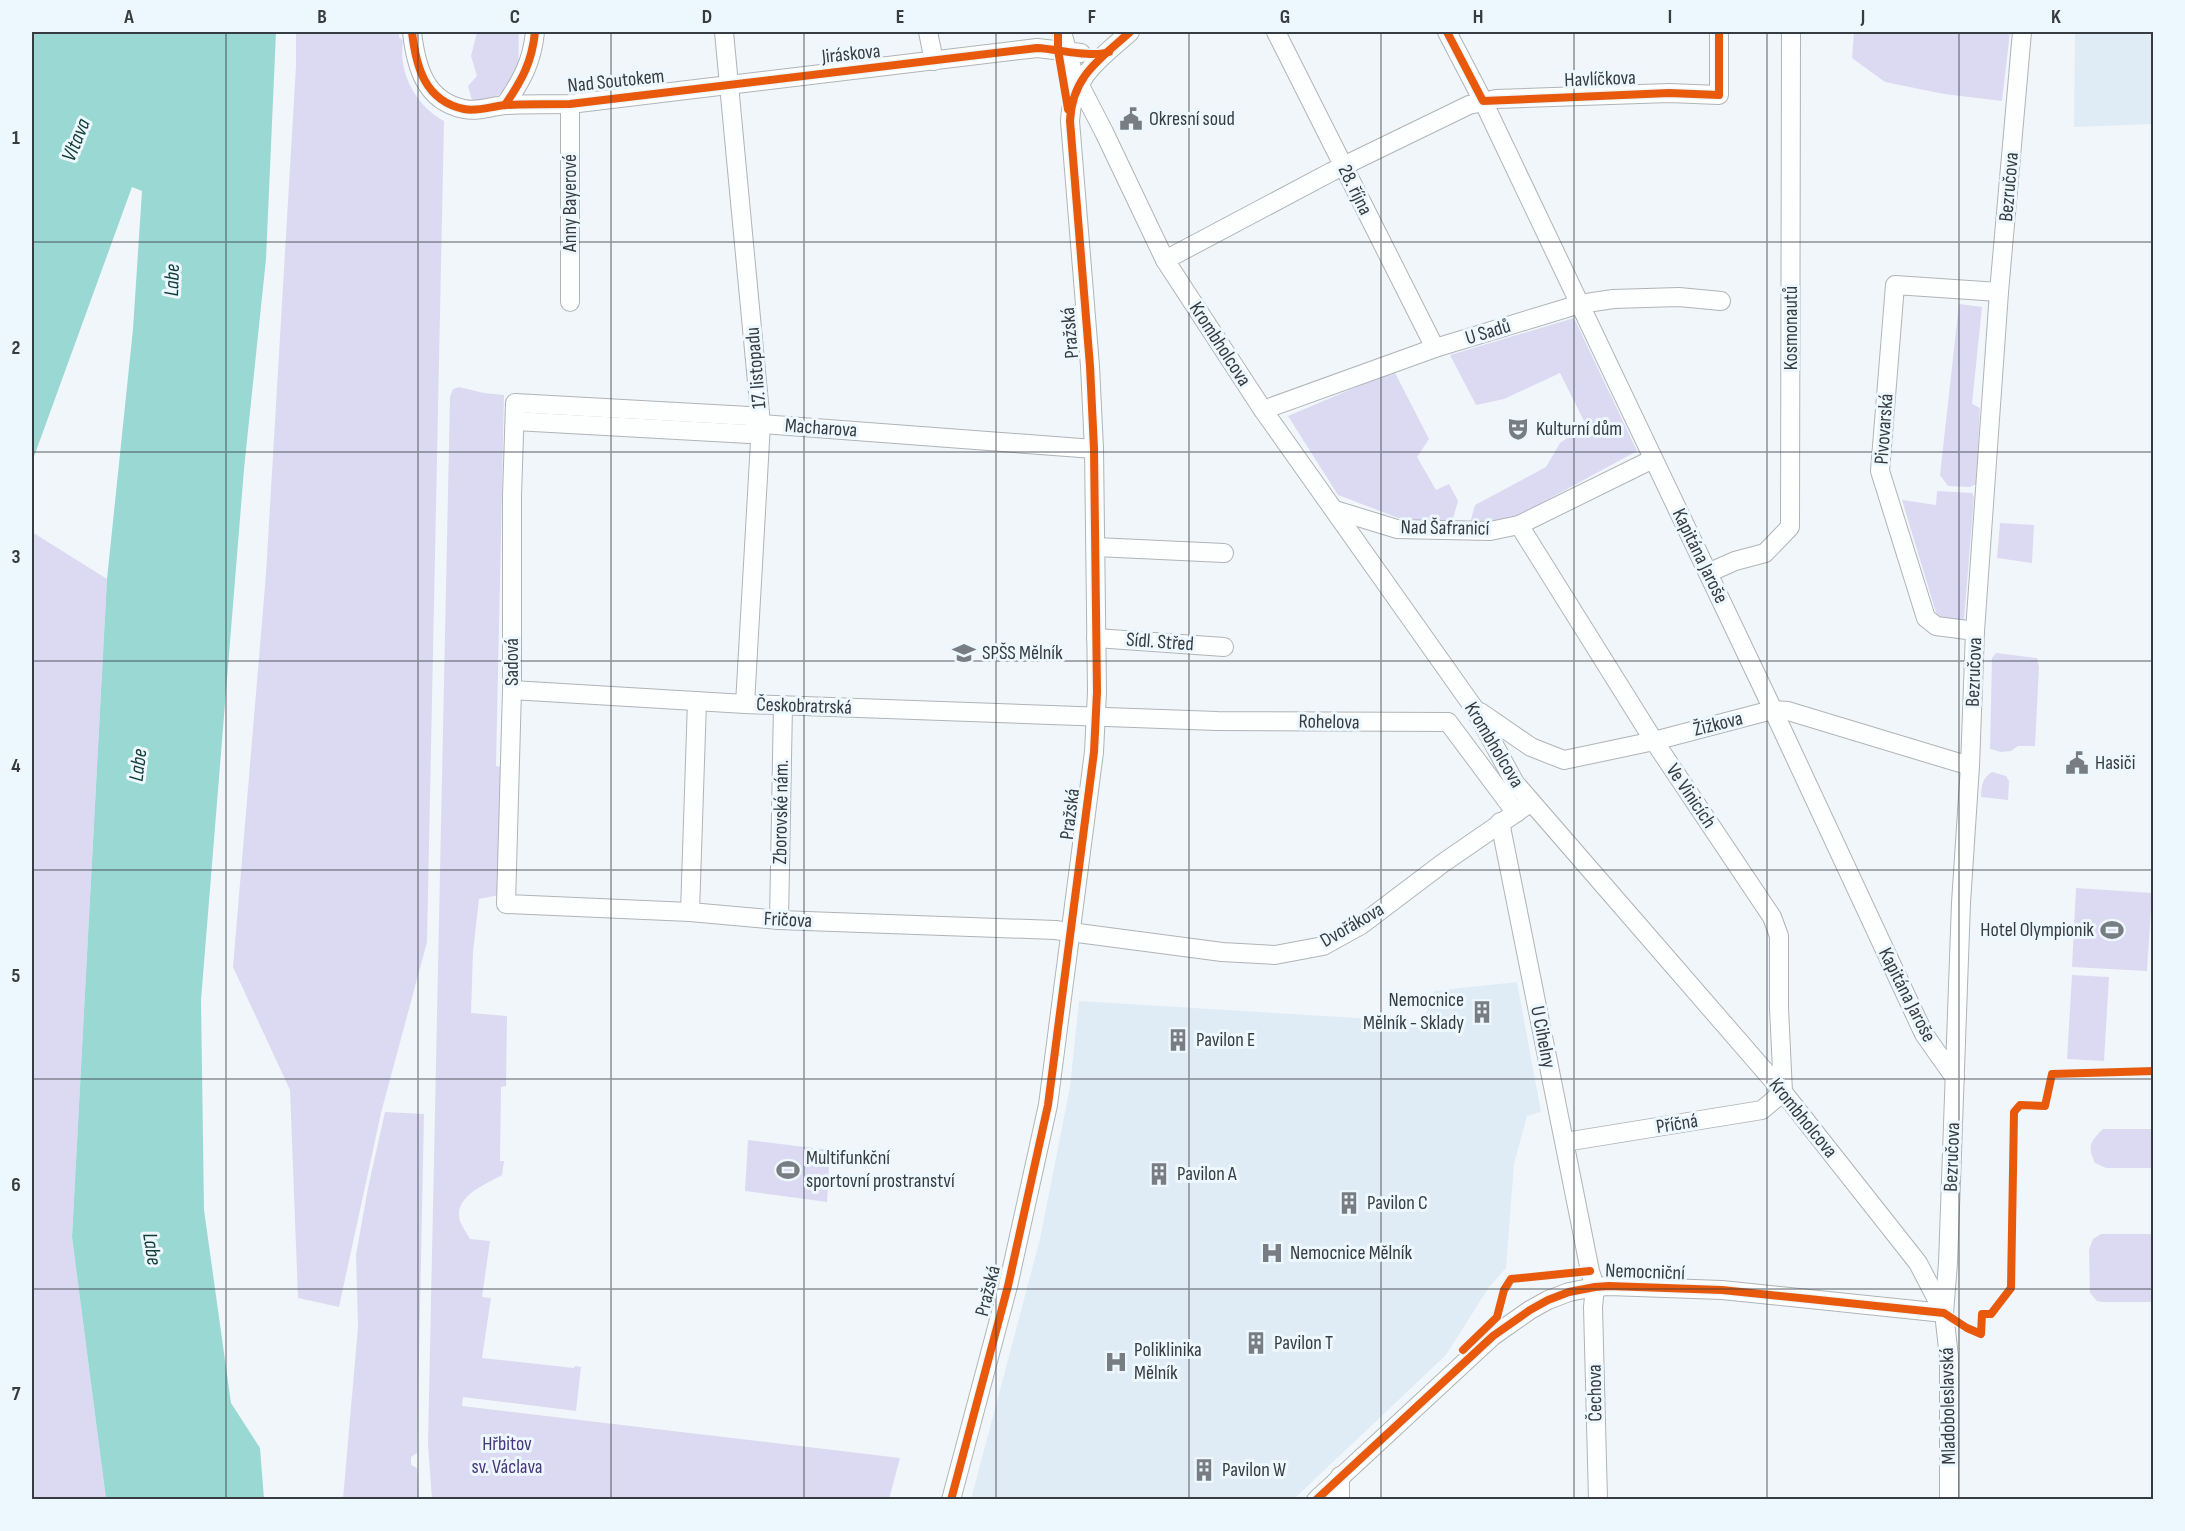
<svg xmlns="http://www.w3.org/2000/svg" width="2185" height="1531" font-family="'Sofia Sans Condensed',sans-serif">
  <rect width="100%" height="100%" fill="#f1f6fa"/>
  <!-- built -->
  <g fill="#e0ecf5">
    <path d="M 2075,32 L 2153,32 L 2153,124 L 2074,127 Z"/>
    <path d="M 1517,982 L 1541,1112 L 1527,1116 L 1514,1164 L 1506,1268 L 1489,1287 L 1446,1355 L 1294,1499 L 971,1499 L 1040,1239 L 1070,1087 L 1079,1001 L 1423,1022 L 1434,991 Z"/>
  </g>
  <!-- green -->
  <g fill="#dcdaf2">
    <path d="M 296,32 L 399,32 L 399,37 L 403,41 C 398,72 415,105 444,121 L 427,942 L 381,1113 L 339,1307 L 298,1298 L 290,1090 L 233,967 L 266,574 L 296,66 Z"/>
    <path d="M 477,32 L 519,32 C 518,43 520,66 516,76 C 510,92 488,103 472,100 L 468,86 L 477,76 L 471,56 Z"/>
    <path d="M 1854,32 L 2010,32 L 2002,101 L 1944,94 L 1885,82 L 1852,58 Z"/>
    <path d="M 1959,304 L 1982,307 L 1972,404 L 1980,408 L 1976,484 L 1970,487 L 1948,486 L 1940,475 Z"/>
    <path d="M 1574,318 L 1637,451 L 1523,513 L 1504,520 L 1470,523 L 1475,505 L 1546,467 L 1560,443 L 1586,425 L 1560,373 L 1504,399 L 1476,405 L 1450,355 Z"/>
    <path d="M 1394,371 L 1429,439 L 1417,457 L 1436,490 L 1449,484 L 1458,501 L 1452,522 L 1401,519 L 1338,495 L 1288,416 Z"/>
    <path d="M 459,387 L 484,393 L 504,395 L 496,766 L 501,767 L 499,895 L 479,899 L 473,952 L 471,1013 L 507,1016 L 506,1086 L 501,1087 L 500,1161 L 504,1161 L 502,1175 C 485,1185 453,1196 460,1221 C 462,1227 467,1233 470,1239 L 490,1241 L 482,1297 L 491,1298 L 482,1358 L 574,1368 L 575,1366 L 581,1367 L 576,1411 L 463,1397 L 462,1406 L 900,1458 L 889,1499 L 432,1500 L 428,1444 L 450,397 L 453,389 Z"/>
    <path d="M 1937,491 L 1972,493 L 1974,497 L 1964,620 L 1948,620 L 1937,616 L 1902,500 L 1936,505 Z"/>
    <path d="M 2000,523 L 2034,525 L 2032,563 L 1997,558 Z"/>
    <path d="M 32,532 L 107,579 L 72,1237 L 106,1499 L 32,1499 Z"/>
    <path d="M 1996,653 L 2037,658 L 2039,667 L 2035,746 L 2018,746 L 2011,751 L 2001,752 L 1990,749 L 1992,658 Z"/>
    <path d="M 1992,772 L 2006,776 L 2009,781 L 2008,800 L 1981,797 C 1981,786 1983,777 1992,772 Z"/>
    <path d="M 2076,888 L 2152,893 L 2147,971 L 2072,967 Z"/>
    <path d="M 2072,975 L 2109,977 L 2104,1061 L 2067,1059 Z"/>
    <path d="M 385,1112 L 424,1114 L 417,1453 L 411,1457 L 411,1465 L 417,1468 L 419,1499 L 343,1499 L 358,1327 L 356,1255 L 368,1188 Z"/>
    <path d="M 2103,1129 L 2153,1129 L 2153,1168 L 2106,1168 L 2095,1163 C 2087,1146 2090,1142 2103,1129 Z"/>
    <path d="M 748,1140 L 830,1150 L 827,1202 L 745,1191 Z"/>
    <path d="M 2101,1234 L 2153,1234 L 2153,1302 L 2103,1302 L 2097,1301 L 2090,1293 L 2089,1250 L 2093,1239 Z"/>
  </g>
  <!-- water -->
  <path fill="#9ad8d4" d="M 32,32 L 276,32 L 266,259 L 244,469 L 201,1000 L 204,1210 L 231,1403 L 260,1448 L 264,1499 L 106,1499 L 72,1237 L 107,579 L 133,329 L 142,191 L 132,187 L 32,462 Z"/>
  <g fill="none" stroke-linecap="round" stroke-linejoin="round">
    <!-- minor casing -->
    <g stroke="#afb4b8" stroke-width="20">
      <g id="minor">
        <path d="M 412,32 C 416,67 425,101 464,109 C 478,112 492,106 506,105 C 527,104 549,104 570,104 L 1037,48 L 1081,53"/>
        <path d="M 724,32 L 761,424 L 745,704"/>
        <path d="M 928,32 L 934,61"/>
        <path d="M 1062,32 L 1073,72 L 1104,132 L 1165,260 L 1263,410 L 1474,708 L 1515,783 L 1783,1092 L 1918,1263 L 1944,1313"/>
        <path d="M 1276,32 L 1435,348"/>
        <path d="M 1447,32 L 1483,101 L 1766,695 L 1924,1034 L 1955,1078"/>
        <path d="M 570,104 L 570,302"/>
        <path d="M 505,105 C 522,80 532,62 535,32"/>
        <path d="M 1165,260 L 1331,172 L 1469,105 L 1496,99 L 1669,93 L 1719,95 L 1719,32"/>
        <path d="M 1263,410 L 1435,348 L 1580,304 L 1613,299 L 1679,297 L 1721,301"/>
        <path d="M 515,421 L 749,434 L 761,424 L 1094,449"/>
        <path d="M 761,424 L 749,416 L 515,403 L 512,496 L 512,690 L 506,904 L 690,912 L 779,920 L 1055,930 L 1222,952 L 1275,955 L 1323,946 L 1361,925 L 1443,863 L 1530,803"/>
        <path d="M 1337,513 L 1335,510 L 1397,529 L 1490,531 L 1519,525 L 1653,459"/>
        <path d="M 1519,525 L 1654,741 L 1772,917 L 1779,936 L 1779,1008 L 1783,1092 L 1762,1110 L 1565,1142"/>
        <path d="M 1096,547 L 1224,553"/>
        <path d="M 1708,573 L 1735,561 L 1765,553 L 1790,527 L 1791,32"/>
        <path d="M 1975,631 L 1936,626 L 1926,618 L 1880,471 L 1895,285 L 1999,292"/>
        <path d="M 1096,638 L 1224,647"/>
        <path d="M 512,690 L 745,704 L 1217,721 L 1448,722 L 1516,813"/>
        <path d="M 1480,712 L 1531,747 L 1564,760 L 1654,741 L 1772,710 L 1788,711 L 1970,766"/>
        <path d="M 1500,822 L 1590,1271 L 1595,1287 L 1593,1307 L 1598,1500"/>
        <path d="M 690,912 L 697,701"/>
        <path d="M 779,920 L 783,705"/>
        <path d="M 1340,1476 L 1340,1500"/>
        <path d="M 951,1500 L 1008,1286 L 1048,1105 L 1094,752 L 1097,692 L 1094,449 L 1090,366 L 1070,121 C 1072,76 1100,59 1130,32"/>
        <path d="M 1316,1500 L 1493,1336 L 1530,1310 L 1548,1300 L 1569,1292 L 1595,1287 L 1609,1286 L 1722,1290 L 1944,1313"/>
        <path d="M 1949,1500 L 1949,1357 L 1944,1313 L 1948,1263 L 1961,903 L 1970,766 L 1975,631 L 1999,292 L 2022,32"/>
      </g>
    </g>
    <!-- minor -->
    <use href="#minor" stroke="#fdfefe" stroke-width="18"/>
    <!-- cycleway casing -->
    <g stroke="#edf7fe" stroke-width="11">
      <g id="cycleway">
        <path d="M 412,32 C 416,67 425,101 464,109 C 478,112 492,106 506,105 C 527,104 549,104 570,104 L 1037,48 C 1059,49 1089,58 1109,52"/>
        <path d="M 1058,32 L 1058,50 L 1068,109"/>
        <path d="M 1447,32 L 1483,101 L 1669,93 L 1719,95 L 1719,32"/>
        <path d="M 505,105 C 522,80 532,62 535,32"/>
        <path d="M 1463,1350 L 1497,1317 L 1504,1290 L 1511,1279 L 1590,1271"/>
        <path d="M 951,1500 L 1008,1286 L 1048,1105 L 1094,752 L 1097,692 L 1094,449 L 1090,366 L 1070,121 C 1072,76 1100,59 1130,32"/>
        <path d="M 1316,1500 L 1493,1336 L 1530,1310 L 1548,1300 L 1569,1292 L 1595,1287 L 1609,1286 L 1722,1290 L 1944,1313 L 1967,1328 L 1981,1334 L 1982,1314 L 1991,1314 L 2011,1288 L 2014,1112 L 2020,1105 L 2045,1106 L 2052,1074 L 2154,1071"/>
      </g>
    </g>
    <!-- cycleway -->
    <use href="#cycleway" stroke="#e8590c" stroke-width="8"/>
  </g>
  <!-- grid -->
  <path fill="none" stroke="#363c41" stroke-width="1.5" stroke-opacity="0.55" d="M 226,32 L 226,1500M 418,32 L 418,1500M 611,32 L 611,1500M 804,32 L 804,1500M 996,32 L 996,1500M 1189,32 L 1189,1500M 1381,32 L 1381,1500M 1574,32 L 1574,1500M 1767,32 L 1767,1500M 1959,32 L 1959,1500M 32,242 L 2154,242M 32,452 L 2154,452M 32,661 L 2154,661M 32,870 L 2154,870M 32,1079 L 2154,1079M 32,1289 L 2154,1289"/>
  <!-- icons -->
  <defs>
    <g id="civic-bare" transform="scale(1.8)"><path d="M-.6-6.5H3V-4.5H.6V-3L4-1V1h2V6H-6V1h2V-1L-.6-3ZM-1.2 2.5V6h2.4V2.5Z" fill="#777d82" stroke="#edf7fe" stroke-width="2.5" paint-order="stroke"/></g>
    <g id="theatre-bare" transform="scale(1.8)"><path d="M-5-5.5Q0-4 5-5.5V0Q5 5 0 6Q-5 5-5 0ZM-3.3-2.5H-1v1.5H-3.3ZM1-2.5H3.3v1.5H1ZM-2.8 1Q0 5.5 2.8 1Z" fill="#777d82" stroke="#edf7fe" stroke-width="2.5" paint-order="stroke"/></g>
    <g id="school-bare" transform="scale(1.8)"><path d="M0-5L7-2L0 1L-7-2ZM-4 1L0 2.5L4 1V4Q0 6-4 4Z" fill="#777d82" stroke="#edf7fe" stroke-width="2.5" paint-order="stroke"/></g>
    <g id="stadium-bare" transform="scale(1.8)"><path d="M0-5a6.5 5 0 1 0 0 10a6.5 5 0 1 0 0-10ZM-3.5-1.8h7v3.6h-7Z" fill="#777d82" stroke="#edf7fe" stroke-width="2.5" paint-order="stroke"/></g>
    <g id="building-bare" transform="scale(1.8)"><path d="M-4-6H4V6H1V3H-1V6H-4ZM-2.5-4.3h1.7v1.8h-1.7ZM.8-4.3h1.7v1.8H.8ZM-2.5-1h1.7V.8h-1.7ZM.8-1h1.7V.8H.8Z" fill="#777d82" stroke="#edf7fe" stroke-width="2.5" paint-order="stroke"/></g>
    <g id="hospital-bare" transform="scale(1.8)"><path d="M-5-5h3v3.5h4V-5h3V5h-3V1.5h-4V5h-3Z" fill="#777d82" stroke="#edf7fe" stroke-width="2.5" paint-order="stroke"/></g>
  </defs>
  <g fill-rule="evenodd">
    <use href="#civic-bare" x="1131" y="119"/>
    <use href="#theatre-bare" x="1518" y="429"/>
    <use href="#school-bare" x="964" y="653"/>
    <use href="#civic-bare" x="2077" y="763"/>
    <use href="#stadium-bare" x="2112" y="930"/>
    <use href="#building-bare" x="1482" y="1012"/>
    <use href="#building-bare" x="1178" y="1040"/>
    <use href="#stadium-bare" x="788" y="1170"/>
    <use href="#building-bare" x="1159" y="1174"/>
    <use href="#building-bare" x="1349" y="1203"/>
    <use href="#hospital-bare" x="1272" y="1253"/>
    <use href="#building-bare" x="1256" y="1343"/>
    <use href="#hospital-bare" x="1116" y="1362"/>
    <use href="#building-bare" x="1204" y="1470"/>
  </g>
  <g text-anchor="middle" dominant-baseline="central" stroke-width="6" stroke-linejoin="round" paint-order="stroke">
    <!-- street labels -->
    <g font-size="20" fill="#363c41" stroke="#edf7fe">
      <text transform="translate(851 54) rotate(-6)">Jiráskova</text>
      <text transform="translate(1600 79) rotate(-2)">Havlíčkova</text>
      <text transform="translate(616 81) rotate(-6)">Nad Soutokem</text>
      <text transform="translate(2009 187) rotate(-85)">Bezručova</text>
      <text transform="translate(1355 190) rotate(64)">28. října</text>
      <text transform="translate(570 203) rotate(-90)">Anny Bayerové</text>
      <text transform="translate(1791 328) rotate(-90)">Kosmonautů</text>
      <text transform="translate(1488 332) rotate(-17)">U Sadů</text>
      <text transform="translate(1070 333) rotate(-95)">Pražská</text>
      <text transform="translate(1220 344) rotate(57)">Krombholcova</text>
      <text transform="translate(756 368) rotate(-95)">17. listopadu</text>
      <text transform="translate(821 428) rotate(4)">Macharova</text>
      <text transform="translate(1884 429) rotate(-86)">Pivovarská</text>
      <text transform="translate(1445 528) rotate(1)">Nad Šafranicí</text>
      <text transform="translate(1700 556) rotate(64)">Kapitána Jaroše</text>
      <text transform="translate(1160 642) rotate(4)">Sídl. Střed</text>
      <text transform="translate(512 662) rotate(-90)">Sadová</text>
      <text transform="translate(1974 672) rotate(-88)">Bezručova</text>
      <text transform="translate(804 706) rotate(2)">Českobratrská</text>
      <text transform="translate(1329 722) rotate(1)">Rohelova</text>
      <text transform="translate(1718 724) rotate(-14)">Žižkova</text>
      <text transform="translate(1494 745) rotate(59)">Krombholcova</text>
      <text transform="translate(1691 796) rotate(56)">Ve Vinicích</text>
      <text transform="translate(781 812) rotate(-89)">Zborovské nám.</text>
      <text transform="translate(1070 814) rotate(-83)">Pražská</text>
      <text transform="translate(788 920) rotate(3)">Fričova</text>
      <text transform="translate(1352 925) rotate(-30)">Dvořákova</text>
      <text transform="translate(1907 995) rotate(63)">Kapitána Jaroše</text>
      <text transform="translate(1543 1037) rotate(79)">U Cihelny</text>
      <text transform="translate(1803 1118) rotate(51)">Krombholcova</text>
      <text transform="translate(1677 1124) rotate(-9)">Příčná</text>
      <text transform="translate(1952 1157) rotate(-88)">Bezručova</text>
      <text transform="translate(1645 1272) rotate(2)">Nemocniční</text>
      <text transform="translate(988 1291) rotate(-76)">Pražská</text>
      <text transform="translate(1595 1393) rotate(-91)">Čechova</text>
      <text transform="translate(1948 1406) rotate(-91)">Mladoboleslavská</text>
    </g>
    <!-- poi labels -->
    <g font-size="20" fill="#363c41" stroke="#edf7fe" text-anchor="start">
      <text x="1149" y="119">Okresní soud</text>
      <text x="1536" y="429">Kulturní dům</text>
      <text x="982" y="653">SPŠS Mělník</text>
      <text x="2095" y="763">Hasiči</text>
      <text x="2094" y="930" text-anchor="end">Hotel Olympionik</text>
      <text x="1464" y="1000" text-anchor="end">Nemocnice<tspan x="1464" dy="23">Mělník - Sklady</tspan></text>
      <text x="1196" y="1040">Pavilon E</text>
      <text x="806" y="1158">Multifunkční<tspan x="806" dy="23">sportovní prostranství</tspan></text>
      <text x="1177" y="1174">Pavilon A</text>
      <text x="1367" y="1203">Pavilon C</text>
      <text x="1290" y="1253">Nemocnice Mělník</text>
      <text x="1274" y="1343">Pavilon T</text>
      <text x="1134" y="1350">Poliklinika<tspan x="1134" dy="23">Mělník</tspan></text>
      <text x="1222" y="1470">Pavilon W</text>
    </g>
    <!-- park labels -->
    <g font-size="20" fill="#48357b" stroke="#edf7fe">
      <text x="507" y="1444">Hřbitov<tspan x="507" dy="23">sv. Václava</tspan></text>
    </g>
    <!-- water labels -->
    <g font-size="21" font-style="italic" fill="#113b37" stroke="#edf7fe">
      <text transform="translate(76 140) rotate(-68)">Vltava</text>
      <text transform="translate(172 280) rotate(-88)">Labe</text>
      <text transform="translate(138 765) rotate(-83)">Labe</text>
      <text transform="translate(152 1249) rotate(81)">Labe</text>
    </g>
  </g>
  <!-- border -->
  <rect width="2185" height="1531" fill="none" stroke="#edf7fe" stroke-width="66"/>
  <rect x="33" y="33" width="2119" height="1465" fill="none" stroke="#363c41" stroke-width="2"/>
  <g font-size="20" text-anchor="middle" font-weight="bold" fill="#363c41">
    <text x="129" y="23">A</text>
    <text x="322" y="23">B</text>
    <text x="515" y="23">C</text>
    <text x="707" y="23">D</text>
    <text x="900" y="23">E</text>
    <text x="1092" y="23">F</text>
    <text x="1285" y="23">G</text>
    <text x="1478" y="23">H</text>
    <text x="1670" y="23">I</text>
    <text x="1863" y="23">J</text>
    <text x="2056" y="23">K</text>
    <text x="16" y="144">1</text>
    <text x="16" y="354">2</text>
    <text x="16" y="563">3</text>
    <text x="16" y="772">4</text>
    <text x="16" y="982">5</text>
    <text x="16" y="1191">6</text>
    <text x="16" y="1400">7</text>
  </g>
</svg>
